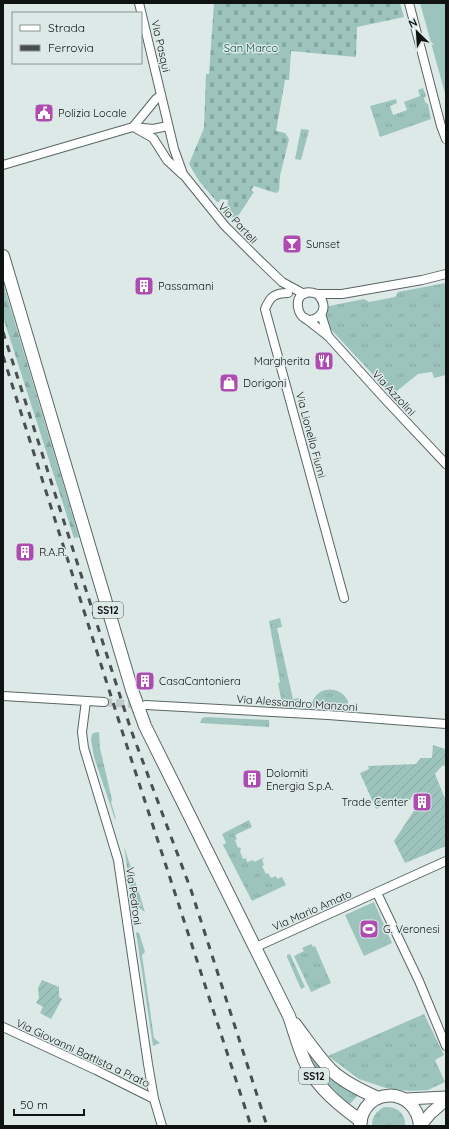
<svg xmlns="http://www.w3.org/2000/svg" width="449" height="1129" font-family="Quicksand,sans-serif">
  <defs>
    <pattern id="grass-tufts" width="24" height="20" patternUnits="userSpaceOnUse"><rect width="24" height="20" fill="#9cc4bd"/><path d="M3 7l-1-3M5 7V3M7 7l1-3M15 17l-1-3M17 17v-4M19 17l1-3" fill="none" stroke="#85a8a2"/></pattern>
    <pattern id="forest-firs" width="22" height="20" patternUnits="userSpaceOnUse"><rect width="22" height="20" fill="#9cc4bd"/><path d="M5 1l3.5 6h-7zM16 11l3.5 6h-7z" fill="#85a8a2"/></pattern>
    <pattern id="cemetery-stones" width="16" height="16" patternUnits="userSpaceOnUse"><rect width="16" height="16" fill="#9cc4bd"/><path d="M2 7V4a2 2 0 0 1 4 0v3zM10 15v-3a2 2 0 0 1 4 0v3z" fill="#85a8a2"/></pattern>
    <pattern id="garden-furrows" width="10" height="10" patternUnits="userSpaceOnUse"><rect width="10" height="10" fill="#9cc4bd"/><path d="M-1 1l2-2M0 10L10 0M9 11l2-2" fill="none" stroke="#85a8a2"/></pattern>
  </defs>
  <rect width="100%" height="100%" fill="#dce9e7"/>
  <!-- grass -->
  <g fill="url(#grass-tufts)">
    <path d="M 423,88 L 426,96 L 424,98 L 425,102 L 428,104 L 431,119 L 380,137 L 370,106 L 396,99 L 397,103 L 390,106 L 393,115 L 407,110 L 404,102 L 420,96 L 418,90 Z"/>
    <path d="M 301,129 L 309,130 L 301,160 L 295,159 Z"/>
    <path d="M 446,283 L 446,375 L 434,378 L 432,372 L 418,374 L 392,395 L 325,323 L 324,310 L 329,306 L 364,299 L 369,302 L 395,297 L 398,292 Z"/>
    <path d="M 280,618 L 282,627 L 277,628 L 293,699 L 299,698 L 302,708 L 283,708 L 278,683 L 280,682 L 269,621 Z"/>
    <path d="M 325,690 C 335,688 343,692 348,701 L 348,707 L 313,707 L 312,703 C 314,697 318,692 325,690 Z"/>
    <path d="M 206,717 L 269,720 L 269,727 L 200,723 L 202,718 Z"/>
    <path d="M 99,732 L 100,748 L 112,800 L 111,802 L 116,819 L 115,819 L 94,757 L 91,740 L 92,735 L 93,733 Z"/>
    <path d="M 249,820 L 252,827 L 235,835 L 237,839 L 235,840 L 238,848 L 240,847 L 241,849 L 240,851 L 243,859 L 246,858 L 247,862 L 253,860 L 254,862 L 265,857 L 262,860 L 264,865 L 262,866 L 266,874 L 268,873 L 271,878 L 276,876 L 277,879 L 282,877 L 286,885 L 252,901 L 223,845 L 226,843 L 222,834 Z"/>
    <path d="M 124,846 L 145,912 L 132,903 Z"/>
    <path d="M 136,932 L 139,933 L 145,952 L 142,955 L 154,1038 L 160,1043 L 153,1046 Z"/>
    <path d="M 311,944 L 313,947 L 315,946 L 331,983 L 311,992 L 294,956 L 304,951 L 302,948 Z"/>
    <path d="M 290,954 L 305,987 L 301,989 L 287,957 L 287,955 Z"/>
    <path d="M 424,1014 L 444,1055 L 435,1060 L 445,1082 L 428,1090 L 410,1091 L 386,1088 L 359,1079 L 328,1056 Z"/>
    <path d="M 303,1043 L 358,1095 L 350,1104 C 327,1085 315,1070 303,1043 Z"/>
    <path d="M 384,1107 C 396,1106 406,1113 405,1126 L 372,1126 C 372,1116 376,1112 384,1107 Z"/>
  </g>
  <!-- forest -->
  <path fill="url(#forest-firs)" d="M 3,283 L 79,537 L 74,538 L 3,317 Z"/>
  <!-- cemetery -->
  <path fill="url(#cemetery-stones)" d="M 214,3 L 400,3 L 404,17 L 357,27 L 356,57 L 291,51 L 289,80 L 285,80 L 276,131 L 285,133 L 289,139 L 280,176 L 279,191 L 276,193 L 254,186 L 251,190 L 254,192 L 238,216 L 235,218 C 226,216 227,208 228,200 L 221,199 L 219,202 L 217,202 L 199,181 L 189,164 L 204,128 L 206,74 L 209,74 Z"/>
  <!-- garden -->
  <g fill="url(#garden-furrows)">
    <path d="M 433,745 L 445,749 L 446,765 L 442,766 L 435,774 L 446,801 L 446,846 L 405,863 L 394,841 L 419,803 L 414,793 L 410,800 L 400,799 L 376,809 L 360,773 L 369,769 L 368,766 L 416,764 L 421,758 L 432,758 Z"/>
    <path d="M 42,980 L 59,987 L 59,997 L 62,999 L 51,1019 L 40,1013 L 43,1007 L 36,1003 L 39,998 L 38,988 Z"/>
  </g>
  <!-- pitch -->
  <g fill="#9cc4bd">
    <path d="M 420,3 L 446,3 L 446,97 Z"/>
    <path d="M 374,902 L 392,943 L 364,956 L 345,915 Z"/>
  </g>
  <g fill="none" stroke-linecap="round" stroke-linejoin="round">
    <!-- street-tunnel -->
    <path stroke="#bdc9c7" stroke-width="8" stroke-dasharray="8 4" stroke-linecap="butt" d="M 104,702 L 141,705"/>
    <!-- street casing -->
    <g stroke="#5a6664" stroke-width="10">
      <g id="street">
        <path d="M 139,3 L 174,149 L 183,174 L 225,226 L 256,257 L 282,282 L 304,294"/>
        <path d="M 409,3 L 441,126 L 446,139"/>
        <path d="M 133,127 L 156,99 L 161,95"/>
        <path d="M 137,129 L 153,138 L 167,160 L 182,174"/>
        <path d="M 3,165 L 133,127 L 153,129 L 168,126"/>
        <path d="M 288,293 C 274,293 270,297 265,309 L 344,598"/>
        <path d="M 317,294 C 323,299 327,309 319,316 C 297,334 286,283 317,294 L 342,294 L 422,280 L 446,274"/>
        <path d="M 321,314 L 328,336"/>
        <path d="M 305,318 L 328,336 L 383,397 L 446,464"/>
        <path d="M 3,696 L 104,702"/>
        <path d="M 86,701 L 82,732 L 84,748 L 118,860 L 148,1064 L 154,1099 L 162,1126"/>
        <path d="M 146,705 L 328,715 L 446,724"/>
        <path d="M 377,893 L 419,981 L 446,1046"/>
        <path d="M 256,947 L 446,861"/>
        <path d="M 3,1027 L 96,1070 L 154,1099"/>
      </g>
    </g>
    <!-- secondary casing -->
    <g stroke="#5a6664" stroke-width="13">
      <g id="secondary">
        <path d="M 406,1099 L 446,1097"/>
        <path d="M 420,1126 L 431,1113 L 446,1100"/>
      </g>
    </g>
    <!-- primary casing -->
    <g stroke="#5a6664" stroke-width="14">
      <g id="primary">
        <path d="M 3,256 L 132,690 L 145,726 L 289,1016 C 295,1033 299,1050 307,1066 C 319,1089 340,1106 361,1121"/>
        <path d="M 295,1024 C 307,1040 318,1057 332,1071 C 345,1083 362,1091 378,1098"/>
        <path d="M 360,1126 C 362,1086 416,1085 420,1126"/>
      </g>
    </g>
    <!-- street -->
    <use href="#street" stroke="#fff" stroke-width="8"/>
    <!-- secondary -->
    <use href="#secondary" stroke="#fff" stroke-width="11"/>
    <!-- primary -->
    <use href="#primary" stroke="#fff" stroke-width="12"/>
    <!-- rail -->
    <g stroke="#484f4e" stroke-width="3" stroke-dasharray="7 7" stroke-linecap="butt">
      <path d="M 3,332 L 131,730 L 191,890 L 267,1126"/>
      <path d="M 3,356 L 124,737 L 251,1126"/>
    </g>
  </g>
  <!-- icons -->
  <defs>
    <g id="civic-square" transform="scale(1)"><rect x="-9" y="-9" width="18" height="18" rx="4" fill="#ae4bb1" stroke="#dce9e7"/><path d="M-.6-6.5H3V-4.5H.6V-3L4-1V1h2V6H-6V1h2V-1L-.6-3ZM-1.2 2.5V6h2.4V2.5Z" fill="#fff"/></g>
    <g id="bar-square" transform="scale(1)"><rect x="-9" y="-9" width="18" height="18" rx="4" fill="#ae4bb1" stroke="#dce9e7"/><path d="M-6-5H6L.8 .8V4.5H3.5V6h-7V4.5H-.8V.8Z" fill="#fff"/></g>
    <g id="building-square" transform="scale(1)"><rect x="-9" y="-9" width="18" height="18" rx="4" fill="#ae4bb1" stroke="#dce9e7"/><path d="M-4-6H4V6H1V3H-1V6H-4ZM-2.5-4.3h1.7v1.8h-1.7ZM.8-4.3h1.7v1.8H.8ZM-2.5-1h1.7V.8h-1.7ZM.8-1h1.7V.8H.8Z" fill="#fff"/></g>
    <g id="restaurant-square" transform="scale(1)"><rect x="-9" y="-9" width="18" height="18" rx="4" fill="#ae4bb1" stroke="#dce9e7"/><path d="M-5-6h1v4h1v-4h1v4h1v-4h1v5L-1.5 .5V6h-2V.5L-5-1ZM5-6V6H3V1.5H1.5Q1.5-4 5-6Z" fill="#fff"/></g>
    <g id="shop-square" transform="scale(1)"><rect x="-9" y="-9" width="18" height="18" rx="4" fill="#ae4bb1" stroke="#dce9e7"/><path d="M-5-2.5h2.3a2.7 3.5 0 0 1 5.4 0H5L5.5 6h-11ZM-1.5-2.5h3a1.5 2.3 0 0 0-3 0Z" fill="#fff"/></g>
    <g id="stadium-square" transform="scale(1)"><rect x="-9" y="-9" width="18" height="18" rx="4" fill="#ae4bb1" stroke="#dce9e7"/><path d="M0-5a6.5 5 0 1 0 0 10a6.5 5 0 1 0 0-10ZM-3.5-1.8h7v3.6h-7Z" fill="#fff"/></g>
  </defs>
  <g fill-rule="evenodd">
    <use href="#civic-square" x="44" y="113"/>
    <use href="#bar-square" x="292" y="244"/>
    <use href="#building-square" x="144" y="286"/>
    <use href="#restaurant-square" x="324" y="361"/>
    <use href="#shop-square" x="229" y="383"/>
    <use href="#building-square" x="25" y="552"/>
    <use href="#building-square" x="145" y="681"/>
    <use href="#building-square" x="252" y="779"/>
    <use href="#building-square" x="422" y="802"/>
    <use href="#stadium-square" x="369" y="929"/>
  </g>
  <g text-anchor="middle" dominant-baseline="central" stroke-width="3" stroke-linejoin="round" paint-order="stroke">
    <!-- shield labels -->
    <g fill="#dce9e7" stroke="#4c5453" stroke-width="1">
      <rect x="93" y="602" width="30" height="16" rx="3"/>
      <rect x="299" y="1068" width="30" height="16" rx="3"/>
    </g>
    <g font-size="10" font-weight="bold" fill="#0f1413">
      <text x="108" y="610">SS12</text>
      <text x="314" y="1076">SS12</text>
    </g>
    <!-- street labels -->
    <g font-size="11" fill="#0f1413" stroke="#dce9e7">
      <text transform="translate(161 46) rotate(77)">Via Pasqui</text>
      <text transform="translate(238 223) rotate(47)">Via Parteli</text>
      <text transform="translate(394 393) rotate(47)">Via Azzolini</text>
      <text transform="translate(311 435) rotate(75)">Via Lionello Fiumi</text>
      <text transform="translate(297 703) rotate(4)">Via Alessandro Manzoni</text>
      <text transform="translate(134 896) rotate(82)">Via Pedroni</text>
      <text transform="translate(312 910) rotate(-24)">Via Mario Amato</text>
      <text transform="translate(83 1053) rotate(25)">Via Giovanni Battista a Prato</text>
    </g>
    <!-- park labels -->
    <g font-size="11" fill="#0c5049" stroke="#dce9e7">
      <text x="251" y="48">San Marco</text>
    </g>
    <!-- poi labels -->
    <g font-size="11" fill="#0f1413" stroke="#dce9e7" text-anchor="start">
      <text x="58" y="113">Polizia Locale</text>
      <text x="306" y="244">Sunset</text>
      <text x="158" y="286">Passamani</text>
      <text x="310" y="361" text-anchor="end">Margherita</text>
      <text x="243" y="383">Dorigoni</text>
      <text x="39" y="552">R.A.R.</text>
      <text x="159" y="681">CasaCantoniera</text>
      <text x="266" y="773">Dolomiti<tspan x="266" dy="13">Energia S.p.A.</tspan></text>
      <text x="408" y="802" text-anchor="end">Trade Center</text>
      <text x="383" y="929">G. Veronesi</text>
    </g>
  </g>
  <!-- border -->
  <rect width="449" height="1129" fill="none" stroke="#0f1413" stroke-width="8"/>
  <!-- legend -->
  <rect x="12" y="12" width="130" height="52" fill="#dce9e7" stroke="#8a9492"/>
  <rect x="20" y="25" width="20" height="6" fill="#ffffff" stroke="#8a9492"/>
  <text x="48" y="32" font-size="12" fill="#0f1413">Strada</text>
  <rect x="20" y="45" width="20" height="6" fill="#484f4e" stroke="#8a9492"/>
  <text x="48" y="52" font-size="12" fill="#0f1413">Ferrovia</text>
  <!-- north arrow -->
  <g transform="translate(417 32) rotate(335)" stroke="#dce9e7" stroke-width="3" paint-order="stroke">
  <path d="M0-3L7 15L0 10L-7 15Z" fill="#0f1413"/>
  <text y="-6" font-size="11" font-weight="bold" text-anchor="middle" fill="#0f1413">N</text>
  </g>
  <!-- scale -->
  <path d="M14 1109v6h70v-6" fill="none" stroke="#0f1413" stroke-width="2"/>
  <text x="20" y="1109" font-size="12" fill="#0f1413" stroke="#dce9e7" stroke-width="3" paint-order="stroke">50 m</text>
</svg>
